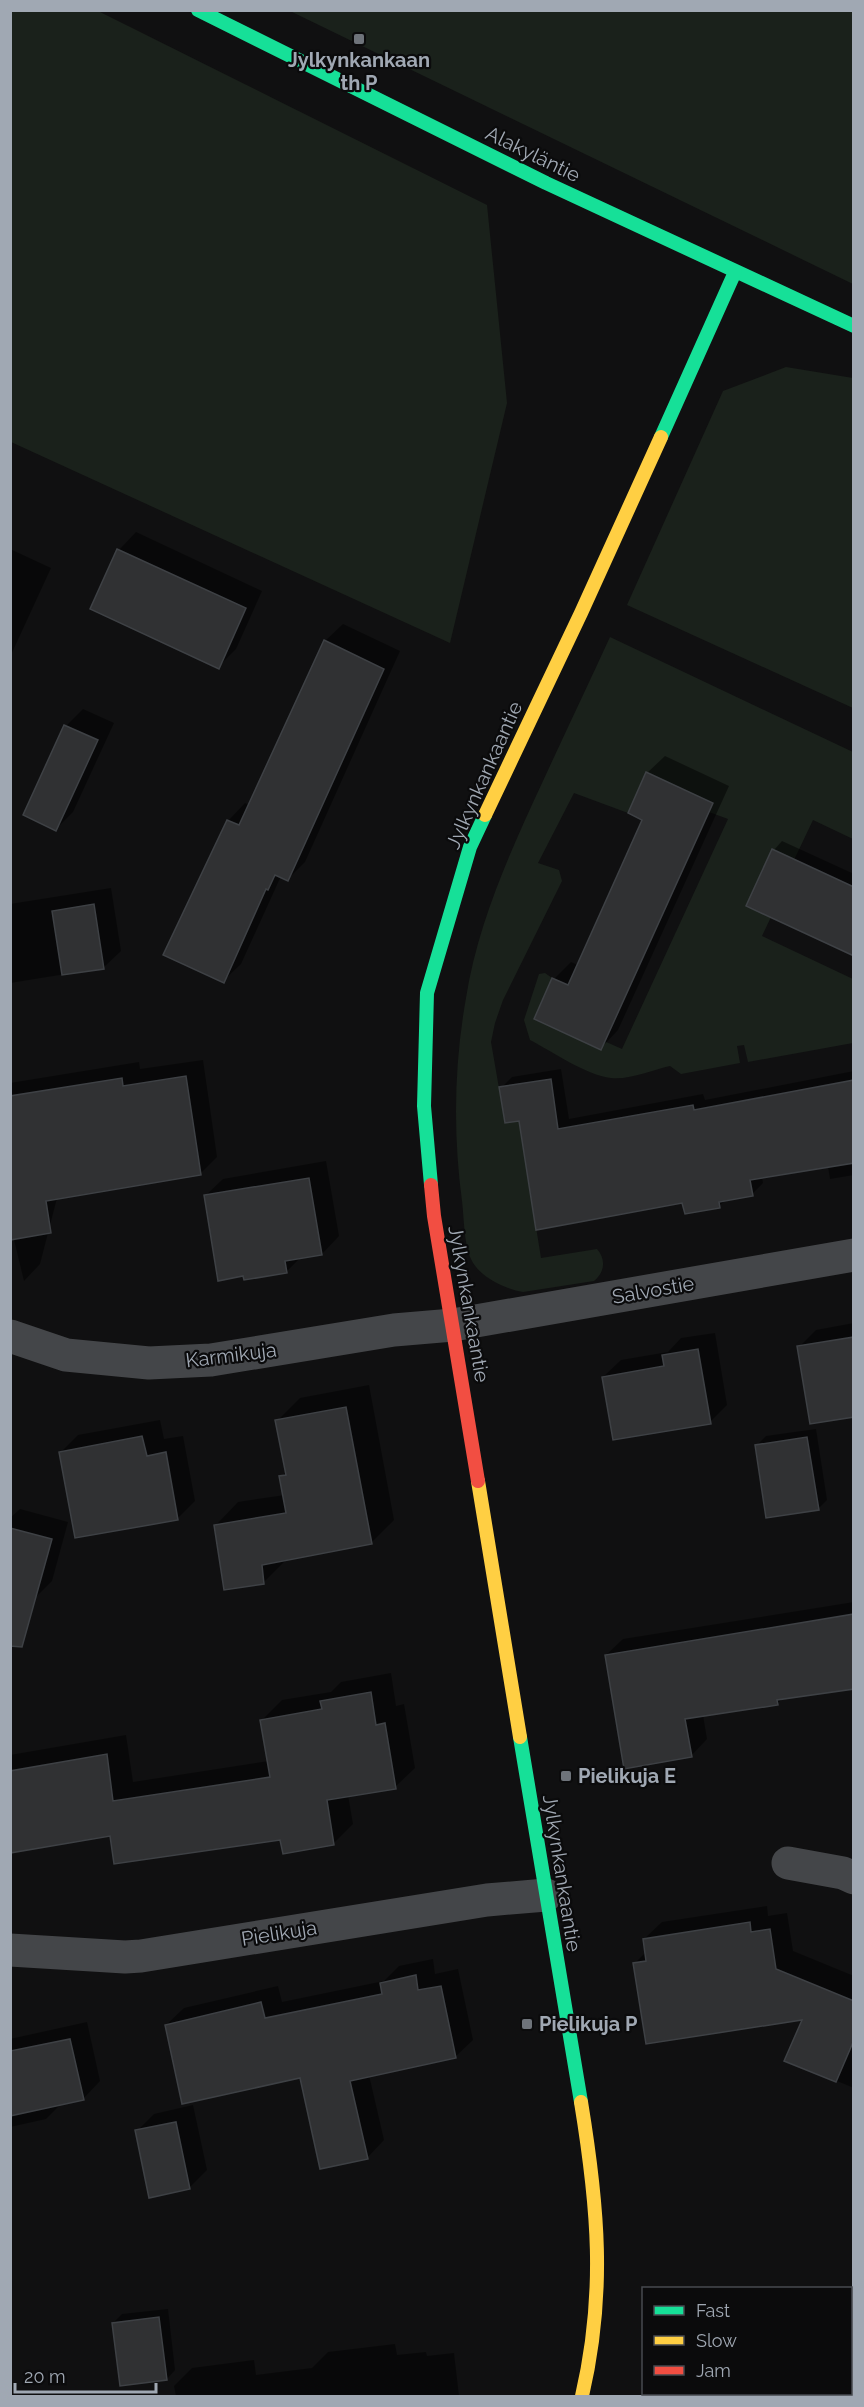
<svg xmlns="http://www.w3.org/2000/svg" width="864" height="2407" font-family="Raleway,sans-serif">
  <rect width="100%" height="100%" fill="#101011"/>
  <!-- green -->
  <g fill="#1a211b">
    <path d="M 11,10 L 98,11 L 487,205 L 507,403 L 450,643 L 11,442 Z"/>
    <path d="M 290,11 L 853,11 L 853,284 Z"/>
    <path d="M 786,367 L 853,378 L 853,708 L 627,605 L 723,391 Z"/>
    <path d="M 610,637 L 853,752 L 853,839 L 813,820 L 794,860 L 772,849 L 746,906 L 771,917 L 762,936 L 853,979 L 853,1043 L 748,1062 L 744,1045 L 737,1046 L 740,1063 L 681,1074 L 670,1066 C 652,1070 630,1080 611,1078 C 586,1075 553,1052 530,1040 L 524,1020 L 539,974 L 545,973 L 552,978 L 534,1019 L 600,1049 L 604,1041 L 622,1049 L 728,819 L 709,812 L 712,803 L 646,773 L 628,813 L 574,793 L 538,863 L 559,870 L 562,881 L 503,1000 L 495,1023 L 491,1042 L 505,1123 L 519,1121 L 541,1258 L 597,1249 C 606,1259 605,1272 594,1281 L 523,1292 C 505,1289 479,1277 471,1259 C 464,1245 464,1217 462,1201 C 453,1134 454,1065 466,998 C 478,922 511,850 543,781 C 565,733 588,685 610,637 Z"/>
  </g>
  <!-- shadow -->
  <g fill="#0007">
    <path d="M 136,532 L 262,591 L 236,649 L 218,667 L 92,608 L 119,550 Z"/>
    <path d="M 10,549 L 51,568 L 10,657 Z"/>
    <path d="M 343,624 L 400,651 L 305,862 L 288,879 L 281,876 L 241,964 L 223,981 L 228,821 L 245,803 L 249,805 L 325,641 Z"/>
    <path d="M 83,709 L 114,723 L 73,812 L 56,829 L 66,726 Z"/>
    <path d="M 665,756 L 729,786 L 618,1030 L 601,1048 L 554,979 L 571,962 L 578,965 L 644,819 L 647,773 Z"/>
    <path d="M 782,841 L 854,874 L 854,954 L 774,850 Z"/>
    <path d="M 111,888 L 121,951 L 103,968 L 10,983 L 10,904 Z"/>
    <path d="M 203,1060 L 217,1157 L 200,1174 L 57,1198 L 40,1264 L 24,1281 L 10,1223 L 10,1083 L 139,1062 L 140,1069 Z"/>
    <path d="M 561,1069 L 569,1119 L 703,1094 L 705,1100 L 854,1071 L 854,1175 L 830,1179 L 828,1166 L 762,1177 L 763,1183 L 752,1194 L 727,1199 L 719,1206 L 683,1202 L 521,1119 L 501,1088 L 512,1077 Z"/>
    <path d="M 326,1161 L 339,1236 L 322,1254 L 301,1257 L 286,1272 L 205,1196 L 223,1179 Z"/>
    <path d="M 854,1323 L 854,1415 L 799,1347 L 816,1330 Z"/>
    <path d="M 715,1333 L 727,1405 L 710,1422 L 603,1377 L 621,1360 L 668,1352 L 681,1338 Z"/>
    <path d="M 369,1385 L 394,1520 L 372,1542 L 286,1560 L 264,1582 L 216,1525 L 238,1502 L 285,1495 L 281,1477 L 287,1471 L 277,1421 L 300,1398 Z"/>
    <path d="M 160,1420 L 164,1439 L 183,1436 L 195,1501 L 177,1519 L 61,1452 L 78,1435 Z"/>
    <path d="M 816,1429 L 827,1500 L 818,1509 L 757,1445 L 766,1436 Z"/>
    <path d="M 20,1509 L 68,1522 L 52,1581 L 35,1598 L 10,1591 L 10,1518 Z"/>
    <path d="M 854,1602 L 854,1688 L 783,1698 L 777,1704 L 703,1715 L 707,1739 L 691,1756 L 606,1655 L 623,1639 Z"/>
    <path d="M 391,1673 L 396,1706 L 404,1704 L 415,1768 L 395,1787 L 348,1795 L 353,1824 L 333,1844 L 282,1838 L 111,1834 L 10,1851 L 10,1755 L 126,1735 L 133,1782 L 269,1761 L 262,1720 L 282,1700 L 331,1692 L 341,1682 Z"/>
    <path d="M 767,1906 L 768,1916 L 787,1913 L 793,1951 L 854,1976 L 854,2088 L 786,2060 L 804,2018 L 635,1963 L 646,1952 L 644,1939 L 662,1922 Z"/>
    <path d="M 433,1959 L 435,1974 L 458,1969 L 473,2040 L 455,2057 L 369,2075 L 384,2140 L 367,2158 L 302,2076 L 166,2025 L 184,2008 L 278,1986 L 282,2002 L 384,1981 L 399,1966 Z"/>
    <path d="M 87,2022 L 100,2081 L 83,2099 L 62,2103 L 46,2119 L 10,2127 L 10,2039 Z"/>
    <path d="M 193,2105 L 207,2170 L 189,2188 L 137,2131 L 154,2114 Z"/>
    <path d="M 168,2309 L 175,2370 L 167,2379 L 113,2323 L 122,2314 Z"/>
    <path d="M 854,2338 L 854,2396 L 827,2396 L 828,2394 L 850,2394 L 850,2341 Z"/>
    <path d="M 395,2344 L 397,2355 L 426,2352 L 427,2356 L 454,2353 L 459,2396 L 176,2396 L 174,2386 L 192,2368 L 254,2360 L 256,2375 L 312,2368 L 328,2352 Z"/>
    <path d="M 674,2394 L 756,2394 L 755,2396 L 673,2396 Z"/>
  </g>
  <!-- building -->
  <g fill="#303133" stroke="#3e4145" stroke-width="1.5">
    <path d="M 117,549 L 246,608 L 219,669 L 90,609 Z"/>
    <path d="M 324,640 L 384,669 L 288,881 L 275,875 L 268,890 L 266,889 L 224,983 L 163,955 L 227,820 L 239,825 Z"/>
    <path d="M 64,725 L 98,740 L 56,831 L 23,815 Z"/>
    <path d="M 646,772 L 713,803 L 601,1050 L 534,1019 L 552,978 L 568,985 L 642,820 L 628,813 Z"/>
    <path d="M 772,849 L 854,887 L 854,956 L 746,906 Z"/>
    <path d="M 94,904 L 104,969 L 62,975 L 52,911 Z"/>
    <path d="M 186,1076 L 201,1175 L 46,1201 L 51,1233 L 10,1240 L 10,1096 L 122,1078 L 123,1086 Z"/>
    <path d="M 551,1079 L 558,1129 L 693,1105 L 694,1110 L 854,1080 L 854,1163 L 750,1180 L 753,1196 L 719,1202 L 720,1208 L 685,1214 L 682,1203 L 536,1230 L 519,1121 L 505,1123 L 499,1087 Z"/>
    <path d="M 309,1178 L 322,1255 L 285,1261 L 287,1273 L 244,1280 L 243,1276 L 218,1281 L 204,1195 Z"/>
    <path d="M 854,1337 L 854,1417 L 810,1424 L 797,1346 Z"/>
    <path d="M 698,1349 L 711,1424 L 613,1440 L 602,1377 L 664,1366 L 662,1355 Z"/>
    <path d="M 346,1407 L 372,1544 L 262,1565 L 264,1584 L 224,1590 L 214,1525 L 286,1513 L 279,1476 L 286,1475 L 275,1420 Z"/>
    <path d="M 142,1436 L 147,1456 L 166,1452 L 178,1520 L 75,1538 L 59,1452 Z"/>
    <path d="M 807,1437 L 819,1510 L 766,1518 L 755,1445 Z"/>
    <path d="M 10,1528 L 52,1539 L 22,1647 L 10,1646 Z"/>
    <path d="M 854,1614 L 854,1689 L 777,1700 L 778,1705 L 685,1719 L 692,1757 L 624,1769 L 605,1655 Z"/>
    <path d="M 371,1692 L 376,1725 L 385,1723 L 396,1789 L 327,1800 L 334,1845 L 283,1854 L 280,1840 L 114,1864 L 110,1836 L 10,1853 L 10,1771 L 107,1754 L 113,1801 L 270,1777 L 260,1720 L 322,1709 L 320,1701 Z"/>
    <path d="M 750,1922 L 751,1932 L 770,1929 L 776,1969 L 854,2001 L 854,2040 L 836,2082 L 784,2061 L 802,2020 L 646,2044 L 633,1963 L 646,1961 L 643,1939 Z"/>
    <path d="M 416,1975 L 418,1990 L 441,1986 L 456,2058 L 350,2081 L 368,2159 L 320,2169 L 300,2078 L 182,2104 L 165,2025 L 261,2002 L 265,2018 L 382,1994 L 380,1983 Z"/>
    <path d="M 70,2039 L 84,2100 L 10,2116 L 10,2051 Z"/>
    <path d="M 176,2122 L 190,2189 L 149,2198 L 135,2130 Z"/>
    <path d="M 159,2317 L 167,2380 L 120,2386 L 112,2323 Z"/>
  </g>
  <g fill="none" stroke-linecap="round" stroke-linejoin="round">
    <!-- street -->
    <g stroke="#444649" stroke-width="33">
      <path d="M 10,1336 L 66,1355 L 149,1363 L 211,1360 L 394,1330 L 453,1325 L 854,1255"/>
      <path d="M 788,1863 L 843,1873 L 854,1878"/>
      <path d="M 10,1950 L 125,1957 L 141,1956 L 487,1900 L 546,1895"/>
    </g>
    <!-- fast -->
    <g stroke="#16e098" stroke-width="14">
      <path d="M 198,10 L 546,183 L 854,326"/>
      <path d="M 661,437 L 735,272"/>
      <path d="M 431,1185 L 424,1106 L 427,993 L 470,847 L 485,815"/>
      <path d="M 520,1737 L 581,2102"/>
    </g>
    <!-- slow -->
    <g stroke="#ffcf43" stroke-width="14">
      <path d="M 485,815 L 581,613 L 661,437"/>
      <path d="M 478,1481 L 520,1737"/>
      <path d="M 581,2102 C 598,2206 606,2293 582,2396"/>
    </g>
    <!-- jam -->
    <path stroke="#f24e42" stroke-width="14" d="M 431,1185 L 434,1216 L 478,1481"/>
  </g>
  <!-- markers -->
  <g fill="#6e737a" stroke="#0b0b0c" stroke-width="2">
    <rect x="353" y="33" width="12" height="12" rx="3"/>
    <rect x="560" y="1770" width="12" height="12" rx="3"/>
    <rect x="521" y="2018" width="12" height="12" rx="3"/>
  </g>
  <g text-anchor="middle" dominant-baseline="central" stroke-width="4.5" stroke-linejoin="round" paint-order="stroke">
    <!-- poi labels -->
    <g font-size="20" font-weight="bold" fill="#a0a8b3" stroke="#0b0b0c" text-anchor="start">
      <text x="359" y="60" text-anchor="middle">Jylkynkankaan<tspan x="359" dy="23">th P</tspan></text>
      <text x="578" y="1776">Pielikuja E</text>
      <text x="539" y="2024">Pielikuja P</text>
    </g>
    <!-- street labels -->
    <g font-size="20" fill="#a0a8b3" stroke="#0b0b0c">
      <text transform="translate(533 154) rotate(26)">Alakyläntie</text>
      <text transform="translate(484 775) rotate(-66)">Jylkynkankaantie</text>
      <text transform="translate(653 1290) rotate(-10)">Salvostie</text>
      <text transform="translate(469 1304) rotate(80)">Jylkynkankaantie</text>
      <text transform="translate(231 1355) rotate(-7)">Karmikuja</text>
      <text transform="translate(562 1873) rotate(81)">Jylkynkankaantie</text>
      <text transform="translate(279 1933) rotate(-9)">Pielikuja</text>
    </g>
  </g>
  <!-- border -->
  <rect width="864" height="2407" fill="none" stroke="#a0a8b3" stroke-width="24"/>
  <!-- legend -->
  <rect x="642" y="2287" width="210" height="108" fill="#0b0b0c" stroke="#474a4f" stroke-width="1.5"/>
  <rect x="654" y="2306" width="30" height="9" fill="#16e098" stroke="#474a4f" stroke-width="1.5"/>
  <text x="696" y="2317" font-size="18" fill="#a0a8b3">Fast</text>
  <rect x="654" y="2336" width="30" height="9" fill="#ffcf43" stroke="#474a4f" stroke-width="1.5"/>
  <text x="696" y="2347" font-size="18" fill="#a0a8b3">Slow</text>
  <rect x="654" y="2366" width="30" height="9" fill="#f24e42" stroke="#474a4f" stroke-width="1.5"/>
  <text x="696" y="2377" font-size="18" fill="#a0a8b3">Jam</text>
  <!-- scale -->
  <path d="M15 2383v9h141v-9" fill="none" stroke="#a0a8b3" stroke-width="3"/>
  <text x="24" y="2383" font-size="18" fill="#a0a8b3" stroke="#0b0b0c" stroke-width="4.5" paint-order="stroke">20 m</text>
</svg>
